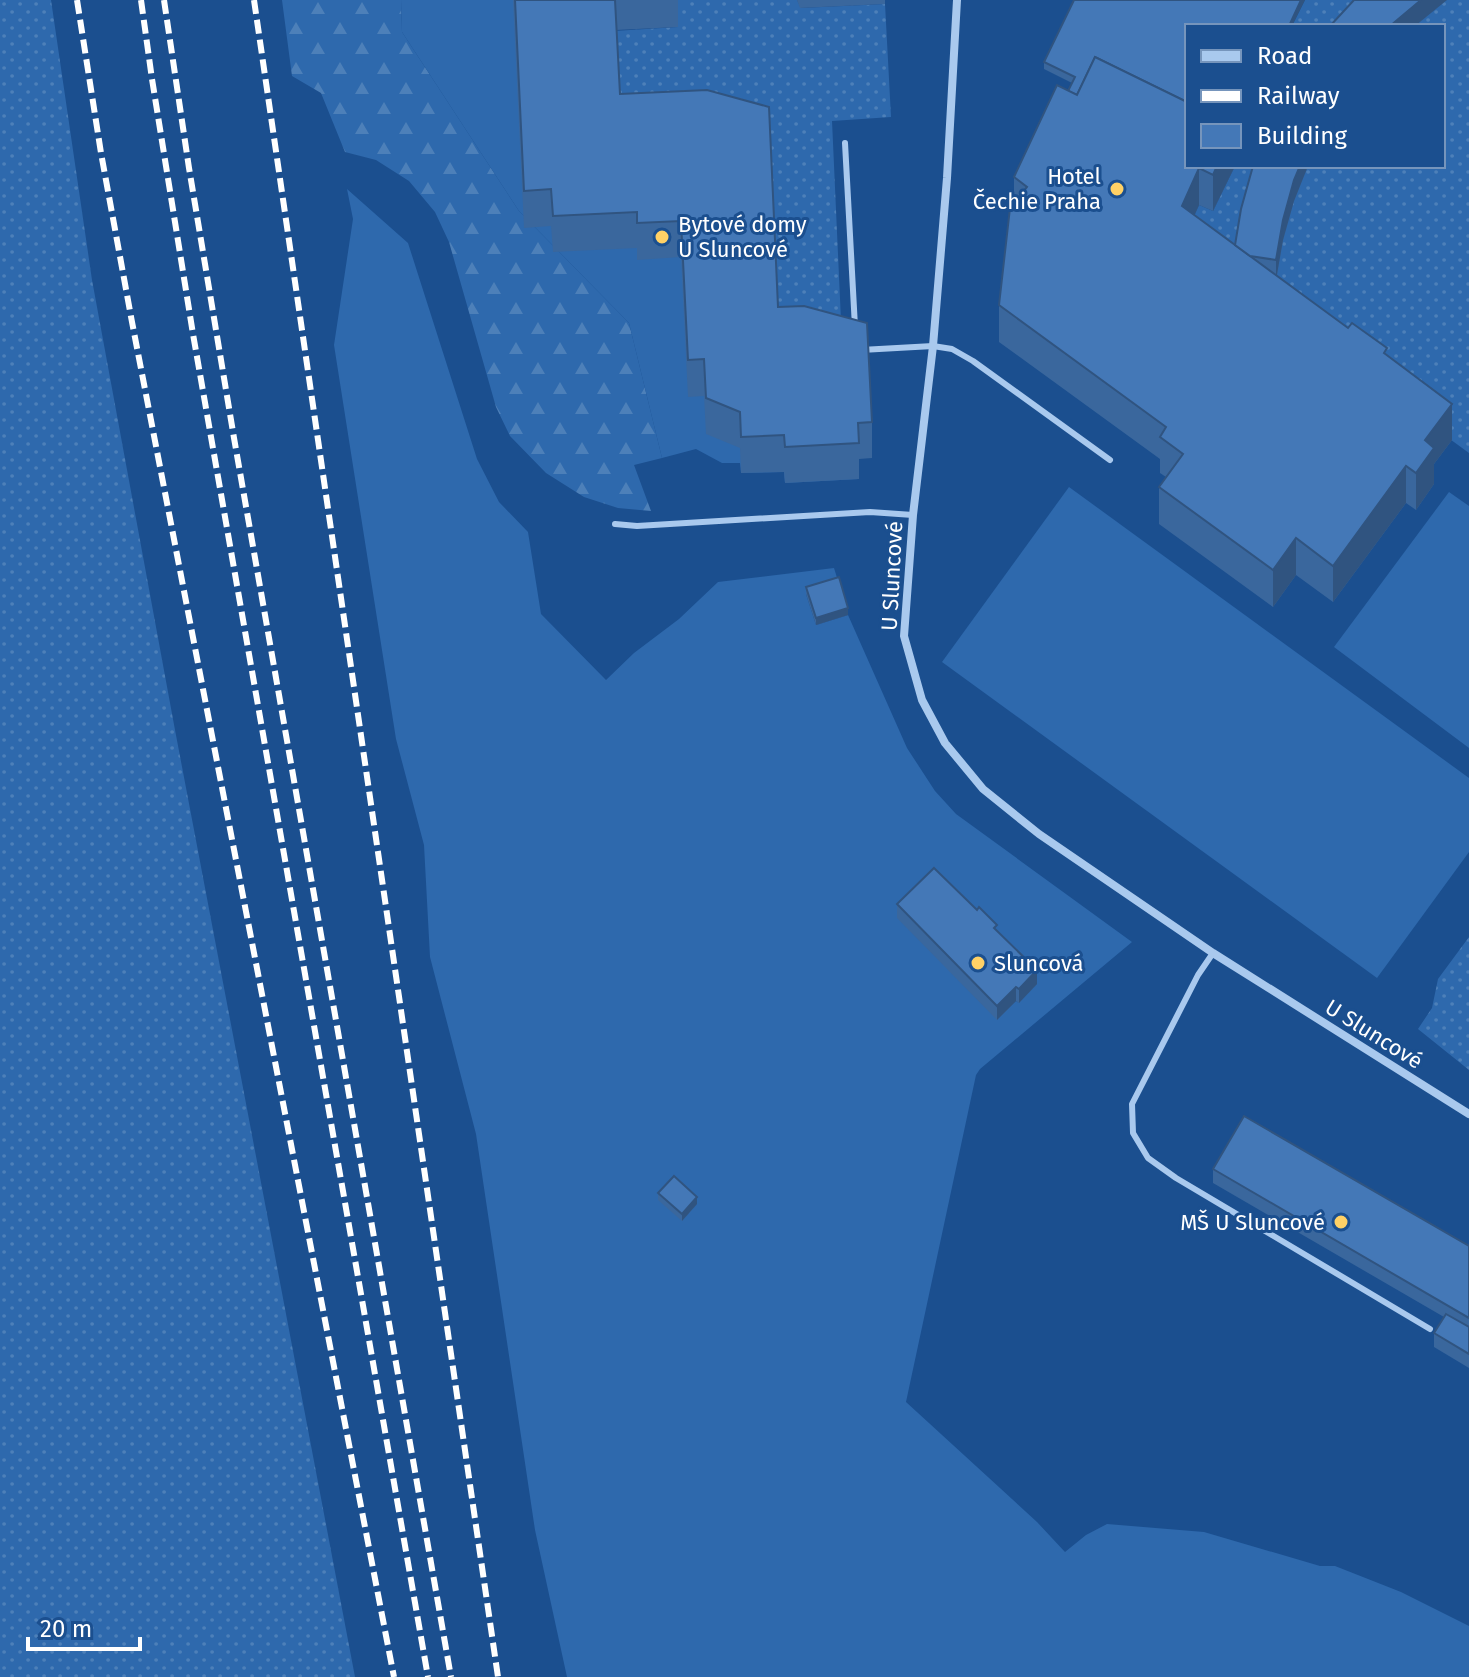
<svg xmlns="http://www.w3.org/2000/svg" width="1469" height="1677" font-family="'Fira Sans',sans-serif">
  <defs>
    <pattern id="grass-dots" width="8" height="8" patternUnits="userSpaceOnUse" patternTransform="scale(2)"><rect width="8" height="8" fill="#2e69ad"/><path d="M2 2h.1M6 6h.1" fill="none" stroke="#4d80b9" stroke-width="1.8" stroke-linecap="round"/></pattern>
    <pattern id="forest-firs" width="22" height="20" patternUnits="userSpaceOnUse" patternTransform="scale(2)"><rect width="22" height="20" fill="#2e69ad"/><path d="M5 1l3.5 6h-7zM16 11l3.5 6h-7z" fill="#4d80b9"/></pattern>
  </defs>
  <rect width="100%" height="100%" fill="#1b4f8f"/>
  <!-- grass -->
  <g fill="url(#grass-dots)">
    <path d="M 0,0 L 51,0 L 92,280 L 175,730 L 355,1677 L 0,1677 Z"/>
    <path d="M 677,0 L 797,0 L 801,8 L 885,4 L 891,117 L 832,121 L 841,321 L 804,343 L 620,130 L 614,31 L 678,27 Z"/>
    <path d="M 1305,0 L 1469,0 L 1469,453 L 1182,243 L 1199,205 L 1213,211 L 1235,166 L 1443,166 L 1443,26 L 1292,26 Z"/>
    <path d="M 1469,937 L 1469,1070 L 1418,1029 L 1432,1008 L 1438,979 Z"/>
  </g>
  <!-- forest -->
  <path fill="url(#forest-firs)" d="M 282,0 L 401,0 L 402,32 L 519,211 L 629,323 L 662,458 L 634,465 L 651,511 L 618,508 L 584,497 L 546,473 L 510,436 L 496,407 L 449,242 L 435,212 L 409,181 L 376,160 L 345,152 L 321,93 L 292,76 Z"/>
  <!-- garden -->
  <g fill="#2e69ad" fill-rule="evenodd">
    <path d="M 401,0 L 527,0 L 620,130 L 682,243 L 778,344 L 858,463 L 859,479 L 785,483 L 784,472 L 741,473 L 740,463 L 722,463 L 696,449 L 662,458 L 629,323 L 519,211 L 402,32 Z"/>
    <path d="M 347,189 L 408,243 L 477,459 L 499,502 L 528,532 L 541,614 L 606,680 L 634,653 L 679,619 L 718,582 L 834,568 L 839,584 L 806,594 L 816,625 L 848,615 L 907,748 L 935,791 L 956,814 L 1132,942 L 980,1069 L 976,1075 L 906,1402 L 1037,1522 L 1065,1552 L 1086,1535 L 1107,1524 L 1204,1532 L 1320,1566 L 1335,1566 L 1401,1592 L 1469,1626 L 1469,1677 L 567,1677 L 535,1530 L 476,1134 L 430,957 L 424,845 L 396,739 L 334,345 L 353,219 ZM 934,882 L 1019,1003 L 1016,1001 L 997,1019 Z"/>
    <path d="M 1069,487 L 1469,778 L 1469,852 L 1377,978 L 942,662 Z"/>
    <path d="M 1449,492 L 1469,506 L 1469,748 L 1334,647 Z"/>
  </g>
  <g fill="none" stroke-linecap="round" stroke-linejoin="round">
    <!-- lane -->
    <g stroke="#a9c9ee" stroke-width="6">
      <path d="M 845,143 L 855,327"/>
      <path d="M 861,350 L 933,346 L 952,349 L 973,361 L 1110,460"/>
      <path d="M 615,524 L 637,526 L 870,512 L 913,515"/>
      <path d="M 1213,953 L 1198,975 L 1132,1104 L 1133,1133 L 1148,1158 L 1176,1178 L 1430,1329"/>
    </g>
    <!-- street -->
    <path stroke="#a9c9ee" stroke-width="8" d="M 957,0 L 947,178 L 933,346 L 913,515 L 904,636 L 922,700 L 945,743 L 983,789 L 1039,834 L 1213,953 L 1469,1114"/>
    <!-- rail -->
    <g stroke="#fff" stroke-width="6" stroke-dasharray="14 6" stroke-linecap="butt">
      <path d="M 77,0 L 101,153 L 132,322 L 394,1677"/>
      <path d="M 141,0 L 152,79 L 193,334 L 428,1677"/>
      <path d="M 164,0 L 189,168 L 234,438 L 451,1677"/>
      <path d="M 254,0 L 498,1677"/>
    </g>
  </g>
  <!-- wall -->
  <g fill="#3a679d">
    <path d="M 513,0 L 678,0 L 678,27 L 616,30 L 620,94 L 778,307 L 872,422 L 872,458 L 859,459 L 859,479 L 785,483 L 784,472 L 741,473 L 740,448 L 706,434 L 704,396 L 688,397 L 681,257 L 637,260 L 637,248 L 553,252 L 551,226 L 524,228 Z"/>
    <path d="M 797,0 L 885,0 L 885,4 L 800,8 Z"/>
    <path d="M 1187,26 L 1235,166 L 1213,211 L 1199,205 L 1194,216 L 1235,245 L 1253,166 L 1308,166 L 1294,201 L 1283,240 L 1277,276 L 1387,356 L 1452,440 L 1434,464 L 1434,484 L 1416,510 L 1406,503 L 1333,602 L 1296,575 L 1273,607 L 1159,524 L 1159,487 L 1166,477 L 1160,473 L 1160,459 L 999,342 L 999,305 L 1014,204 L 1014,177 L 1072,83 L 1044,69 L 1044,62 Z"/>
    <path d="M 806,587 L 848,615 L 816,625 L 806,594 Z"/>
    <path d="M 897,904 L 997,931 L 1037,984 L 1019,1003 L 1016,1001 L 997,1020 L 897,918 Z"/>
    <path d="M 1213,1169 L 1469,1246 L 1469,1368 L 1434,1347 L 1434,1333 L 1444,1317 L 1213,1183 Z"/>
    <path d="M 658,1193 L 697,1204 L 682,1221 L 658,1200 Z"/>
  </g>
  <!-- shaded-wall -->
  <g fill="#305480">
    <path d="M 1301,0 L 1305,0 L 1292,26 L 1289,26 Z"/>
    <path d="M 1421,0 L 1447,0 L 1415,26 L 1390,26 Z"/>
    <path d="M 1217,166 L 1235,166 L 1213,211 L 1213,175 Z"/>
    <path d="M 1300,166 L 1308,166 L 1294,201 L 1283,240 L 1276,280 L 1276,260 L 1283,220 L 1294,180 Z"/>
    <path d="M 1199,168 L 1199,205 L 1182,243 L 1182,206 Z"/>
    <path d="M 1452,404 L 1452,440 L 1434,464 L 1434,484 L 1416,510 L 1416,473 L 1425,440 Z"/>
    <path d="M 1406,466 L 1406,503 L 1333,602 L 1333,566 Z"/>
    <path d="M 1296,538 L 1296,575 L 1273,607 L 1273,570 Z"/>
    <path d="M 848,608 L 848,615 L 816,625 L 816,618 Z"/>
    <path d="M 1037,970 L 1037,984 L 1019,1003 L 1019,989 Z"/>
    <path d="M 1016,987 L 1016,1001 L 997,1020 L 997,1006 Z"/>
    <path d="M 697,1197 L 697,1204 L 682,1221 L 682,1214 Z"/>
  </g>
  <!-- building -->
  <g fill="#4478b7" stroke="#305480" stroke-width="2">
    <path d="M 515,0 L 615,0 L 620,94 L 707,90 L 769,107 L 778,307 L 804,306 L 867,323 L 872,422 L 858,423 L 859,443 L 785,447 L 784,435 L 741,437 L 740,412 L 706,398 L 704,359 L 688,360 L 681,221 L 637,223 L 637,212 L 553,216 L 551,189 L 524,191 Z"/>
    <path d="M 1074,0 L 1301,0 L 1289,26 L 1187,26 L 1187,102 L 1095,57 L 1077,95 L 1068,91 L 1075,77 L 1044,62 Z"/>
    <path d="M 1354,0 L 1421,0 L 1390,26 L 1330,26 Z"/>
    <path d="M 1095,57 L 1187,102 L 1187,166 L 1217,166 L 1213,175 L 1199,168 L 1182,206 L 1348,328 L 1352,323 L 1387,348 L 1384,353 L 1452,404 L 1425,440 L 1434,448 L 1416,473 L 1406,466 L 1333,566 L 1296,538 L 1273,570 L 1159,487 L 1183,454 L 1160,437 L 1166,427 L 999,305 L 1010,208 L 1027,187 L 1014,177 L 1057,85 L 1077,95 Z"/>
    <path d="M 1253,166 L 1300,166 L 1294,180 L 1283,220 L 1276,260 L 1250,256 L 1235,245 L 1241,209 Z"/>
    <path d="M 839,577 L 848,608 L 816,618 L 806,587 Z"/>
    <path d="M 934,868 L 977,910 L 979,907 L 997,925 L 994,928 L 1037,970 L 1019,989 L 1016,987 L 997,1006 L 897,904 Z"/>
    <path d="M 1244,1116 L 1469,1246 L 1469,1318 L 1213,1169 Z"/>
    <path d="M 674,1176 L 697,1197 L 682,1214 L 658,1193 Z"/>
    <path d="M 1446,1314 L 1469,1327 L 1469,1354 L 1434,1333 Z"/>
  </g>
  <!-- markers -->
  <g fill="#ffd166" stroke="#1b4f8f" stroke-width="3">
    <circle cx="1117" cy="189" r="8"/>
    <circle cx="662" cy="237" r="8"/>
    <circle cx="978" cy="963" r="8"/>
    <circle cx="1341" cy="1222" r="8"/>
  </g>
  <g text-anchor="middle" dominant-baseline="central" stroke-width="6" stroke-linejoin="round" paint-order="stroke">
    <!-- poi labels -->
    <g font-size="22" fill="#fff" stroke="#1b4f8f" text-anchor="end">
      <text x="1101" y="176">Hotel<tspan x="1101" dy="25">Čechie Praha</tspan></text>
      <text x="678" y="224" text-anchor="start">Bytové domy<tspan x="678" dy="25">U Sluncové</tspan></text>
      <text x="994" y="963" text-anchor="start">Sluncová</text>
      <text x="1325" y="1222">MŠ U Sluncové</text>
    </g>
    <!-- street labels -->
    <g font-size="22" fill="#fff" stroke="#1b4f8f">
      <text transform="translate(892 576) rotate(-87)">U Sluncové</text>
      <text transform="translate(1374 1034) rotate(32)">U Sluncové</text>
    </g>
  </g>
  <!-- legend -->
  <rect x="1185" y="24" width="260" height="144" fill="#1b4f8f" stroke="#7695bc" stroke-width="2"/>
  <rect x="1201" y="50" width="40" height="12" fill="#a9c9ee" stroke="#7695bc" stroke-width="2"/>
  <text x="1257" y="64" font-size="24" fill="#ffffff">Road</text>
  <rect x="1201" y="90" width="40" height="12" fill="#ffffff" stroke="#7695bc" stroke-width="2"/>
  <text x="1257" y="104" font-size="24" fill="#ffffff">Railway</text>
  <rect x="1201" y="124" width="40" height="24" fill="#4478b7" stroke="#7695bc" stroke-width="2"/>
  <text x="1257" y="144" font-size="24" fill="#ffffff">Building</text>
  <!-- scale -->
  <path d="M28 1637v12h112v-12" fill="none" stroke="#ffffff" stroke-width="4"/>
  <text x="40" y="1637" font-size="24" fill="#ffffff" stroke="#1b4f8f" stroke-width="6" paint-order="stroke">20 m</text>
</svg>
